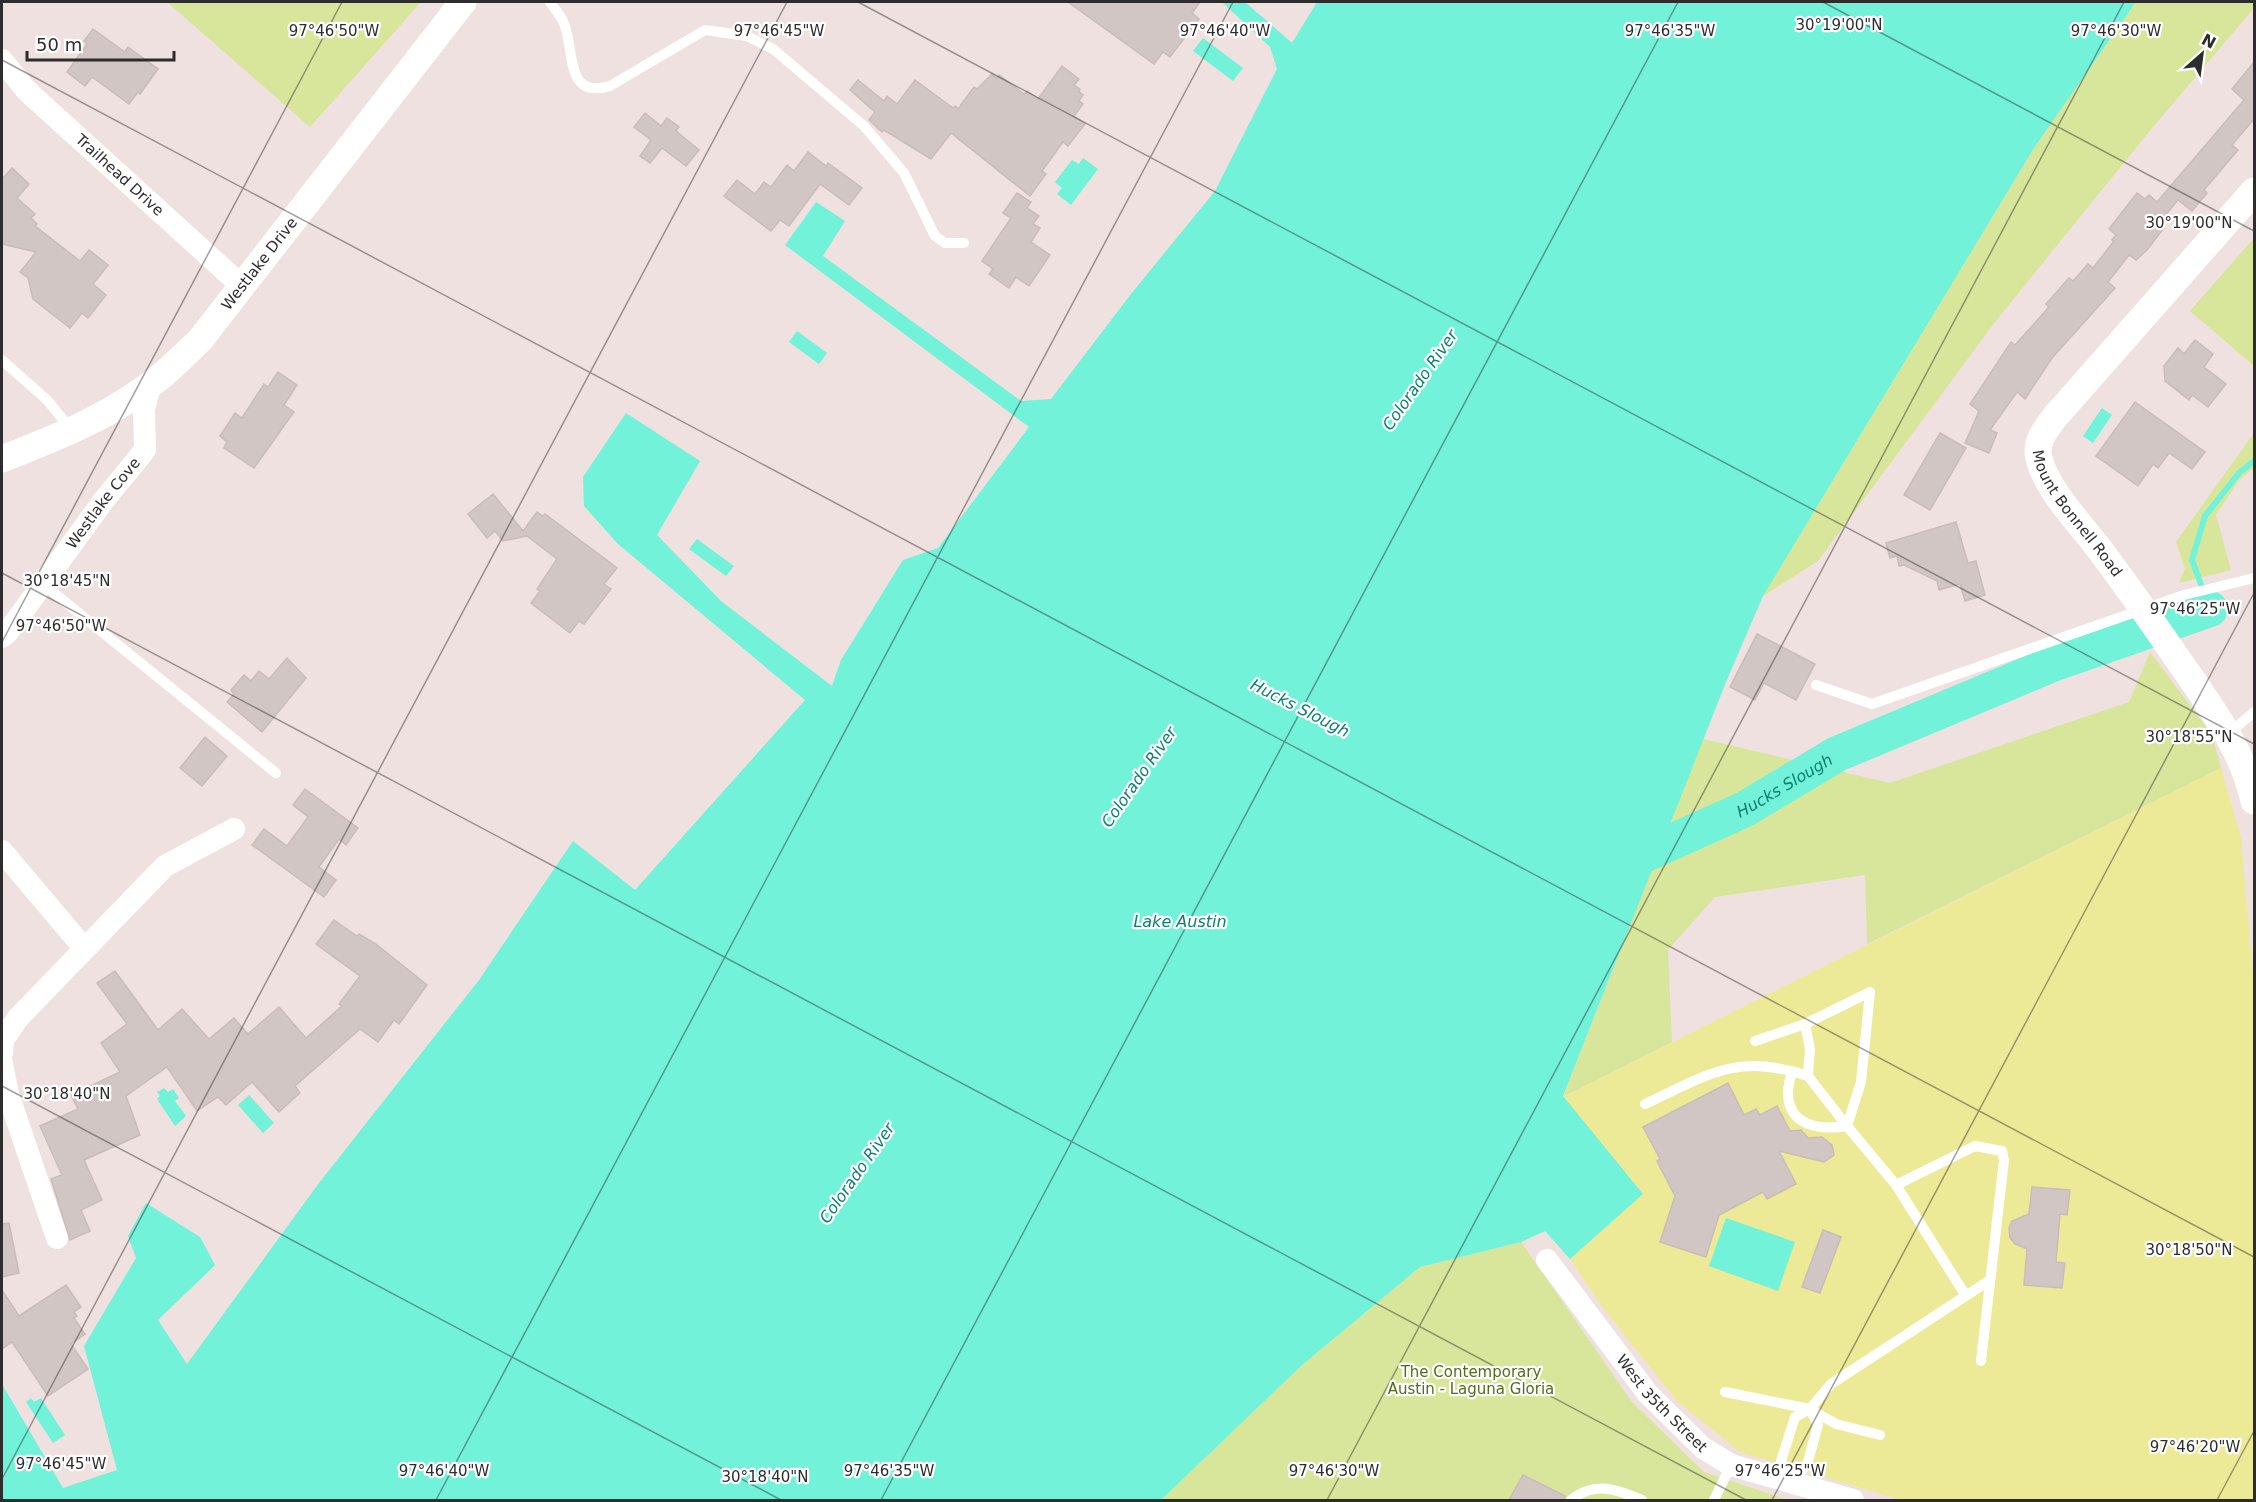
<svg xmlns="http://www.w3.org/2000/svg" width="2256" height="1502" font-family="'DejaVu Sans',sans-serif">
  <rect width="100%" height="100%" fill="#efe1df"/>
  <!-- green -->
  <g fill="#d7e69b">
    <path d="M 167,2 L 421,2 L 310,127 Z"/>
    <path d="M 2136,2 L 2254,2 L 2254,8 L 2148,133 L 1995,322 L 1818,561 L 1763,596 L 2034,148 Z"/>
    <path d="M 2254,238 L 2254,366 L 2190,311 Z"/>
    <path d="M 2254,433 L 2254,468 L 2239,480 L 2216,515 L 2231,570 L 2179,583 L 2185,569 L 2176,542 Z"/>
    <path d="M 2150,652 L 2212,735 L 2221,768 L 1867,944 L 1865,875 L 1715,897 L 1668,950 L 1672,1042 L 1563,1097 L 1703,739 L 1890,783 L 2129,702 Z"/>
    <path d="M 1521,1242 L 1632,1402 L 1704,1472 L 1788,1500 L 1161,1500 L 1301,1366 L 1420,1267 Z"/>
  </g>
  <!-- pitch -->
  <path fill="#edea97" d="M 2221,768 L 2241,838 L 2254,985 L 2254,1500 L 1901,1500 L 1740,1452 L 1677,1401 L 1603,1308 L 1570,1259 L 1643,1194 L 1563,1097 Z"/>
  <!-- water -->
  <g fill="#71f2d9">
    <path d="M 1222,2 L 1245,2 L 1292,43 L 1317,2 L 2136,2 L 2034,148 L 1763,596 L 1726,682 L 1563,1096 L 1643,1194 L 1570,1259 L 1545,1231 L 1521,1242 L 1420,1267 L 1301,1366 L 1161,1500 L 2,1500 L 2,1384 L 63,1488 L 117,1470 L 84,1346 L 136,1258 L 128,1236 L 146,1203 L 200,1237 L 215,1265 L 158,1320 L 187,1364 L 319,1183 L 479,980 L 573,841 L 635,890 L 805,700 L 618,544 L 584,506 L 583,477 L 626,413 L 700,461 L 657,535 L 721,601 L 832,686 L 841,660 L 903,560 L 938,548 L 1029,427 L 785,245 L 816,202 L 845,221 L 823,256 L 1021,401 L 1051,399 L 1131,294 L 1215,191 L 1277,69 L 1270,47 Z"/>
    <path d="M 1203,38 L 1243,68 L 1233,81 L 1193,51 Z"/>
    <path d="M 1083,158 L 1098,169 L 1071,205 L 1057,194 L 1062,188 L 1055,182 L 1072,160 L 1079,164 Z"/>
    <path d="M 797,331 L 827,353 L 819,364 L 789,342 Z"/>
    <path d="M 2102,408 L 2112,415 L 2093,443 L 2083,436 Z"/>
    <path d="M 697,539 L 734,566 L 726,576 L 689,549 Z"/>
    <path d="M 164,1088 L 168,1092 L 173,1089 L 179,1098 L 175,1101 L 186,1116 L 175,1126 L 157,1099 L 160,1096 L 157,1092 Z"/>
    <path d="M 249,1095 L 274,1123 L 263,1133 L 238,1105 Z"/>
    <path d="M 1726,1218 L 1795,1242 L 1778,1291 L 1709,1266 Z"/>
    <path d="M 31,1398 L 34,1402 L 41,1398 L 65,1435 L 53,1443 L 26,1402 Z"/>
  </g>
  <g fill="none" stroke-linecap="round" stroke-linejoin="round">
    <!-- stream -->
    <path stroke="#71f2d9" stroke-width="6" d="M 2210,609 L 2192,560 L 2205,516 L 2239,473 L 2254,461"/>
    <!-- river -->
    <path stroke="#71f2d9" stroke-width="36" id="s1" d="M 1613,862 L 1630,861 L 1745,809 L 1837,754 L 2055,663 L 2210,609"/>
  </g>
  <!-- building -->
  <g fill="#d1c6c4" stroke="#cabcb9" stroke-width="1.5">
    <path d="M 1068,2 L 1200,2 L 1192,13 L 1199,19 L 1170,57 L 1163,52 L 1154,64 Z"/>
    <path d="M 93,29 L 125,52 L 128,47 L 158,69 L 140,94 L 138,92 L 129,104 L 92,77 L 85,86 L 67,72 L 87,44 L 84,41 Z"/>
    <path d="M 2254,62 L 2254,119 L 2232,145 L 2238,150 L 2204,190 L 2207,193 L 2192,211 L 2178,200 L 2158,224 L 2164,228 L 2147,250 L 2136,260 L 2129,255 L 2108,282 L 2115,288 L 2052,358 L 2025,399 L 2017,392 L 1990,430 L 1997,433 L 1989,453 L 1965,443 L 1979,411 L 1970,404 L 2011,342 L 2015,345 L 2049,307 L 2046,304 L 2069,278 L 2073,281 L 2088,264 L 2093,268 L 2114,241 L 2112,240 L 2116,235 L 2109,229 L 2137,193 L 2145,199 L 2149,195 L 2157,202 L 2244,100 L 2232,89 Z"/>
    <path d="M 1062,66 L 1079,79 L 1074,85 L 1080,89 L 1079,92 L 1083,95 L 1079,101 L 1083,104 L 1074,116 L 1085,124 L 1068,146 L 1063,142 L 1042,171 L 1046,174 L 1030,196 L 951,133 L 931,159 L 884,130 L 882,132 L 869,120 L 875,112 L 850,90 L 858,80 L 884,101 L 887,96 L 897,104 L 915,80 L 953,108 L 955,106 L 958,109 L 974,87 L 977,89 L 992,74 L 997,78 L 999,75 L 1024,94 L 1027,91 L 1038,99 Z"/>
    <path d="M 645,113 L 661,126 L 667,118 L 679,127 L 676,131 L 699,150 L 686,166 L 662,148 L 650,163 L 640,156 L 651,140 L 634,127 Z"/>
    <path d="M 808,152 L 826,166 L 828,163 L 862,188 L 849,205 L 820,184 L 789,226 L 780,220 L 771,231 L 724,196 L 737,180 L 755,194 L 764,182 L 771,187 L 787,165 L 794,171 Z"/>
    <path d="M 12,168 L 29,184 L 17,198 L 35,214 L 31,218 L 37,224 L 35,226 L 80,261 L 89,250 L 108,265 L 93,284 L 106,295 L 88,318 L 82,313 L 70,328 L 33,299 L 28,278 L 20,272 L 36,252 L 2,244 L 2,179 Z"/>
    <path d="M 1017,193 L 1031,202 L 1027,208 L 1039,216 L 1033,224 L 1040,228 L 1031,242 L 1050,255 L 1029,286 L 1016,277 L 1009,288 L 989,274 L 993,269 L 982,261 L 1011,218 L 1003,213 Z"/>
    <path d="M 2195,340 L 2213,354 L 2204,367 L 2226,384 L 2208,407 L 2192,395 L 2189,400 L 2165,381 L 2164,366 L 2178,348 L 2184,354 Z"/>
    <path d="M 278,372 L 297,385 L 284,405 L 294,412 L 254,468 L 224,448 L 227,442 L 220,436 L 235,413 L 242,418 L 264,384 L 268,387 Z"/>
    <path d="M 2135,402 L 2205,452 L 2192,469 L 2169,453 L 2158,468 L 2153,464 L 2138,486 L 2096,456 Z"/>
    <path d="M 1940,433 L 1966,448 L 1930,510 L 1904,495 Z"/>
    <path d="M 493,494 L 523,531 L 537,512 L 543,516 L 545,514 L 617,568 L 604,584 L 611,589 L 584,624 L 579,621 L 570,633 L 531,603 L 540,591 L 537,589 L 557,559 L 527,536 L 503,541 L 495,531 L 487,538 L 468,514 Z"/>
    <path d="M 1956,522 L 1968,563 L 1976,561 L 1985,595 L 1965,601 L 1960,584 L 1939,590 L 1937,581 L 1904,565 L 1899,566 L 1897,556 L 1890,558 L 1886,543 Z"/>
    <path d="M 1757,634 L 1815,664 L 1796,700 L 1764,683 L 1755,700 L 1730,687 Z"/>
    <path d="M 287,658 L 306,678 L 262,732 L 227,702 L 234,694 L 231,690 L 244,675 L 251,681 L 259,671 L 269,679 Z"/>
    <path d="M 205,737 L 227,756 L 202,786 L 180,768 Z"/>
    <path d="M 305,789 L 358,828 L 346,845 L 339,839 L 319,867 L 336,880 L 324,897 L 252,845 L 264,829 L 287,846 L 308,817 L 293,805 Z"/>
    <path d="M 334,920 L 357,936 L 359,934 L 376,944 L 427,985 L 399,1024 L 394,1020 L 378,1042 L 360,1029 L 295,1086 L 300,1093 L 279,1112 L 252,1082 L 226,1105 L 218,1097 L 197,1111 L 167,1067 L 126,1096 L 140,1135 L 84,1160 L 102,1200 L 81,1210 L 90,1231 L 70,1240 L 51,1179 L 62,1175 L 40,1126 L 78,1109 L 71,1095 L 120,1072 L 101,1043 L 127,1024 L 97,983 L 115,971 L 158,1030 L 182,1009 L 209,1039 L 234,1018 L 248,1034 L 279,1007 L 306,1038 L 342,1006 L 339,1004 L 360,976 L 316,944 Z"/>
    <path d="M 1728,1083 L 1744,1115 L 1756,1109 L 1760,1115 L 1777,1106 L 1790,1131 L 1801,1130 L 1808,1138 L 1822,1137 L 1832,1145 L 1834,1155 L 1824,1162 L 1779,1151 L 1796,1184 L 1767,1199 L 1763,1192 L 1719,1215 L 1706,1257 L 1660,1242 L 1675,1196 L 1657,1161 L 1660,1159 L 1643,1127 Z"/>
    <path d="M 2032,1187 L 2070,1190 L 2067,1215 L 2060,1214 L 2056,1262 L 2065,1263 L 2062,1288 L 2024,1285 L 2027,1249 L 2015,1244 L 2010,1238 L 2009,1228 L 2012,1221 L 2029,1214 Z"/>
    <path d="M 9,1223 L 19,1273 L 2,1277 L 2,1224 Z"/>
    <path d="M 1823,1230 L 1841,1237 L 1820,1293 L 1802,1287 Z"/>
    <path d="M 66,1285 L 81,1307 L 74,1312 L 77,1316 L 74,1318 L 85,1334 L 71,1344 L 88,1369 L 48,1396 L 12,1342 L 2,1349 L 2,1290 L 19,1316 Z"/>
    <path d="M 1523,1475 L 1565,1496 L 1564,1500 L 1509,1500 Z"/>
  </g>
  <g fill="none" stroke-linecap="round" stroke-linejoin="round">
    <!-- service -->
    <g stroke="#fff" stroke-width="10">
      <path d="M 550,2 C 554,8 560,15 563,21 C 576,49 563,100 610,86 L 705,30 L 747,36 L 773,49 L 864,126 L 904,173 L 935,236 L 945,243 L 964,243"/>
      <path d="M 2,360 L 47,400 L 71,429"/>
      <path d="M 43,584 L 276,773"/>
      <path d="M 1816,685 L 1872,704 L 2184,595 L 2254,578"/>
      <path d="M 2228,734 L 2254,712"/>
      <path d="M 1755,1041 L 1805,1024"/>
      <path d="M 1792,1071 C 1791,1078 1787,1087 1788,1094 C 1789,1127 1822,1130 1847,1126 L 1808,1076"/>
      <path d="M 1645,1104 C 1708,1075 1737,1052 1808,1076 L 1810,1049 L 1805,1024 L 1870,992 L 1861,1082 L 1847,1126 L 1896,1185 L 1975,1146 L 2002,1151 L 2004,1160 L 1981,1361"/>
      <path d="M 1896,1185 L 1966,1296"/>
      <path d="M 1725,1392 L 1810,1409 L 1836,1424 L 1880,1435"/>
      <path d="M 1810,1409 L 1831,1384 L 1990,1280"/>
      <path d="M 1810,1409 L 1818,1425 L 1807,1465 L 1791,1481 L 1781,1461 L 1795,1417 Z"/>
      <path d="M 1571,1500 C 1595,1481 1616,1489 1642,1500"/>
      <path d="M 1714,1500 L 1731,1465"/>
    </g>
    <!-- minor -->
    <g stroke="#fff" stroke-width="22">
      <path id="s2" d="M 2,60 L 26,90 L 243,287"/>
      <path id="s3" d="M 2,637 L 7,633 L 104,500 L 145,450 L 144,409 L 150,386"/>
      <path d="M 2,851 L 84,948"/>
      <path d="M 2,1053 L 3,1040 L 18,1018 L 165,866 L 234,829"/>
      <path d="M 2,1064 L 8,1094 L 57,1238"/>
      <path id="s4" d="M 1547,1260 L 1648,1394 L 1703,1448 L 1731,1465 L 1853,1500"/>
    </g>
    <!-- tertiary -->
    <g stroke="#fff" stroke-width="27">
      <path id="s5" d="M 2254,191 L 2054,418 C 2044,431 2035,443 2039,459 C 2048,491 2077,520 2097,546 C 2125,583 2151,620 2177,658 C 2208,703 2242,747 2254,801"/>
      <path id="s6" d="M 2,459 C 53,439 102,420 147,387 C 166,374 183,356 200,340 L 463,2"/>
    </g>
  </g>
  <!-- ticks -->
  <path fill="none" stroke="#2d2d2d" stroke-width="1.5" stroke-opacity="0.45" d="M 858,2 L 2254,744M 1823,2 L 2254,231M 2,60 L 2254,1257M 2,573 L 1746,1500M 2,642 L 342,2M 2,1086 L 781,1500M 2,1479 L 787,2M 436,1500 L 1233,2M 881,1500 L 1678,2M 1327,1500 L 2124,2M 1772,1500 L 2254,593M 2217,1500 L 2254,1431"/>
  <g text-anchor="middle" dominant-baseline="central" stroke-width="4.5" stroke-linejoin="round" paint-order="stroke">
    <!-- street labels -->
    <g font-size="15" fill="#2d2d2d" stroke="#fff">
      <text stroke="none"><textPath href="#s2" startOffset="165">Trailhead Drive</textPath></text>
      <text stroke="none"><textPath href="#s6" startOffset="330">Westlake Drive</textPath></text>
      <text stroke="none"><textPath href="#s3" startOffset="168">Westlake Cove</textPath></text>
      <text stroke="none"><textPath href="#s5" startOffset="414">Mount Bonnell Road</textPath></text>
      <text stroke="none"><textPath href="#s4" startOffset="184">West 35th Street</textPath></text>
    </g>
    <!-- park labels -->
    <g font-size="15" fill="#516e19" stroke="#fff">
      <text x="1471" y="1372">The Contemporary<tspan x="1471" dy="17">Austin - Laguna Gloria</tspan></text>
    </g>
    <!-- water labels -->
    <g font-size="16" font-style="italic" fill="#0c7f72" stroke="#fff">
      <text transform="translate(1420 380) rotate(-55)">Colorado River</text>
      <text transform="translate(1300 708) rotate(27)">Hucks Slough</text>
      <text transform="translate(1139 777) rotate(-55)">Colorado River</text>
      <text stroke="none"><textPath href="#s1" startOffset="189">Hucks Slough</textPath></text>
      <text x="1180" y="921">Lake Austin</text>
      <text transform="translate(857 1173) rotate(-55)">Colorado River</text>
    </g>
  </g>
  <g font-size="15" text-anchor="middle" fill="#2d2d2d" stroke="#fff" stroke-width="4.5" stroke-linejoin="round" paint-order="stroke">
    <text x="1839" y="30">30°19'00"N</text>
    <text x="334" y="36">97°46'50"W</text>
    <text x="779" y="36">97°46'45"W</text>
    <text x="1225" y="36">97°46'40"W</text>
    <text x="1670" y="36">97°46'35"W</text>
    <text x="2116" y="36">97°46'30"W</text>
    <text x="2189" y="228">30°19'00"N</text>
    <text x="67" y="586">30°18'45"N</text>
    <text x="2195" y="614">97°46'25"W</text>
    <text x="61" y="631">97°46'50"W</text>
    <text x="2189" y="742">30°18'55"N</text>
    <text x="67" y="1099">30°18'40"N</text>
    <text x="2189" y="1255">30°18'50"N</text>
    <text x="2195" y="1452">97°46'20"W</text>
    <text x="61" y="1469">97°46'45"W</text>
    <text x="444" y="1476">97°46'40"W</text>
    <text x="889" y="1476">97°46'35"W</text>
    <text x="1334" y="1476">97°46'30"W</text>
    <text x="1780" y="1476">97°46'25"W</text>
    <text x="765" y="1482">30°18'40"N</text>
  </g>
  <!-- border -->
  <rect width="2256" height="1502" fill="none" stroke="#2d2d2d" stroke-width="6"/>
  <!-- north arrow -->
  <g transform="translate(2202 54) rotate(28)" stroke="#ffffff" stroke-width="4.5" paint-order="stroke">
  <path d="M0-4.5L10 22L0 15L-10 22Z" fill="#2d2d2d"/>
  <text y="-9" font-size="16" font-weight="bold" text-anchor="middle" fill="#2d2d2d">N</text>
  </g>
  <!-- scale -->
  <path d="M27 51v9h147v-9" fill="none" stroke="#2d2d2d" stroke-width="3"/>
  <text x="36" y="51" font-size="18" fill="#2d2d2d" stroke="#ffffff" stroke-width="4.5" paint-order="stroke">50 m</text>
</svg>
